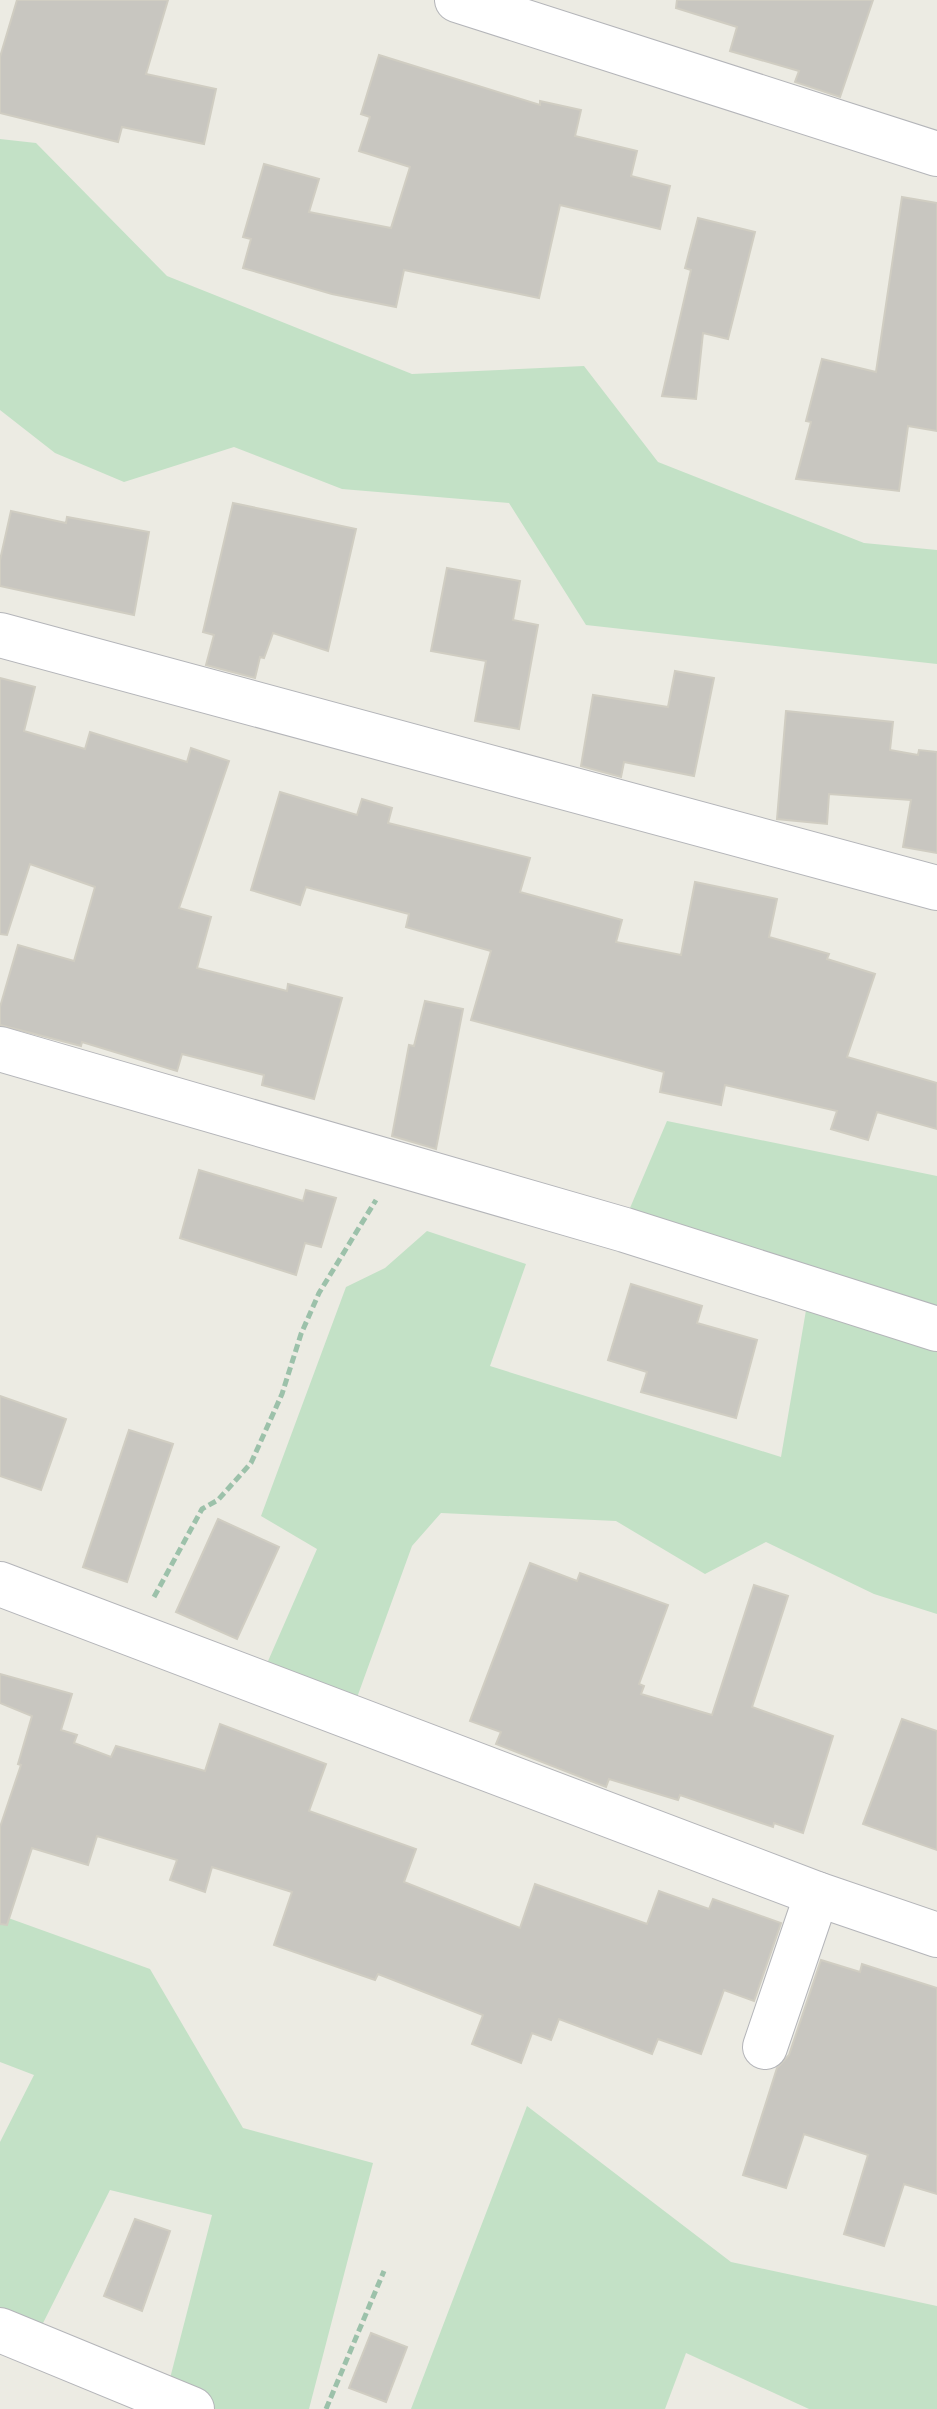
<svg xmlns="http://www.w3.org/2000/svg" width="937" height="2409" font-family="'Nunito Sans',sans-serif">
  <rect width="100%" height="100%" fill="#ecebe3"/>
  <!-- green -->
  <g fill="#c3e1c6">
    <path d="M 0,139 L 36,143 L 167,276 L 412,374 L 584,366 L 658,462 L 864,543 L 937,550 L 937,664 L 586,625 L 509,503 L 342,489 L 234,447 L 124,482 L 55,453 L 0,410 Z"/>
    <path d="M 667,1121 L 937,1176 L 937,1614 L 874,1594 L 766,1542 L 705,1574 L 616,1521 L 441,1513 L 412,1546 L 351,1714 L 258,1684 L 317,1549 L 261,1516 L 346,1287 L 385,1268 L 427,1231 L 526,1264 L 490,1366 L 781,1457 L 812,1275 L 627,1215 Z"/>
    <path d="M 0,1915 L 150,1969 L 243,2128 L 373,2163 L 309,2409 L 204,2409 L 166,2394 L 212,2215 L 110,2190 L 36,2337 L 0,2323 L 0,2142 L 34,2075 L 0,2062 Z"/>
    <path d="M 527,2106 L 731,2262 L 937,2306 L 937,2409 L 809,2409 L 686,2353 L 665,2409 L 411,2409 Z"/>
  </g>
  <!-- building -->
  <g fill="#c8c6c0" stroke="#d0cdc2" stroke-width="2">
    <path d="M 17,0 L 168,0 L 146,74 L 216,89 L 204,144 L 122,127 L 118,142 L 0,113 L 0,57 Z"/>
    <path d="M 677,0 L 873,0 L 840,97 L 795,82 L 799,71 L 730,51 L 737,27 L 676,8 Z"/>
    <path d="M 379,55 L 540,105 L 540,101 L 581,110 L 575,136 L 637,151 L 631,176 L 670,186 L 660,229 L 560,205 L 539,298 L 404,270 L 396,307 L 332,294 L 243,268 L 251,239 L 243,237 L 264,164 L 319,179 L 309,212 L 391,228 L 410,167 L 359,151 L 370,117 L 361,114 Z"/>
    <path d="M 902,197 L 937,203 L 937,431 L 908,426 L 899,491 L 796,479 L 811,422 L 806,421 L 822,359 L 876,372 Z"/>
    <path d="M 698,218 L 755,232 L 728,339 L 703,333 L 696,399 L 662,396 L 691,270 L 685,268 Z"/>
    <path d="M 233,503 L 356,529 L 328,651 L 273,633 L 264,658 L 260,657 L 255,678 L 206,665 L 214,635 L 203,632 Z"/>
    <path d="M 11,511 L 66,523 L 67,517 L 149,532 L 134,615 L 0,586 L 0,560 Z"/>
    <path d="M 447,568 L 520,581 L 513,620 L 538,625 L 519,729 L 475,721 L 486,661 L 431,651 Z"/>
    <path d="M 675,671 L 714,678 L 694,776 L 624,762 L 621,777 L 581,766 L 593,695 L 668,707 Z"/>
    <path d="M 0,678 L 35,687 L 24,731 L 85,749 L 90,732 L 187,762 L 191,748 L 229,761 L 179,908 L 211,917 L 197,968 L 287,991 L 288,984 L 342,998 L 314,1099 L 262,1085 L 264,1075 L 182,1054 L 177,1071 L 82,1042 L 81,1046 L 0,1025 L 0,1007 L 18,945 L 74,961 L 95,887 L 30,864 L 7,935 L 0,934 Z"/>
    <path d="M 786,711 L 893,722 L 890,750 L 918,755 L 919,750 L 937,752 L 937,853 L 903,847 L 911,800 L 829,794 L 827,824 L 777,819 Z"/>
    <path d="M 280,792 L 357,815 L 362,799 L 392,808 L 388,823 L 530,858 L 520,892 L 622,920 L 616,942 L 681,955 L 695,882 L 777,899 L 769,937 L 829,954 L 827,959 L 875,974 L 847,1057 L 937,1083 L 937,1129 L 877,1112 L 868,1140 L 831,1129 L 837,1111 L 725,1085 L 721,1105 L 660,1092 L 664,1072 L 471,1020 L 491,951 L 406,927 L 409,914 L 306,887 L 300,905 L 251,890 Z"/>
    <path d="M 425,1001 L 463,1009 L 436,1149 L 392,1136 L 409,1045 L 414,1046 Z"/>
    <path d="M 199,1170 L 303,1201 L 306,1190 L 336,1198 L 321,1247 L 305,1243 L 296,1275 L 180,1238 Z"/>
    <path d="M 631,1284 L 702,1306 L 697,1323 L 757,1340 L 736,1418 L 641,1392 L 647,1372 L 608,1360 Z"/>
    <path d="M 0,1396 L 66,1419 L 41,1490 L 0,1476 Z"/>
    <path d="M 129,1430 L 173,1444 L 127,1582 L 83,1567 Z"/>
    <path d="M 218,1519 L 279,1547 L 237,1639 L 176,1612 Z"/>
    <path d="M 530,1563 L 577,1581 L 580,1573 L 668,1605 L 639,1684 L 644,1686 L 641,1694 L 712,1715 L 754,1585 L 788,1596 L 752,1707 L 833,1736 L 803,1833 L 774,1823 L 773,1827 L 680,1795 L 678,1800 L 609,1779 L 606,1787 L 496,1744 L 501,1732 L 470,1721 Z"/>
    <path d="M 0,1674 L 72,1694 L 61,1730 L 77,1735 L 74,1743 L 111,1757 L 116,1746 L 205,1771 L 220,1724 L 326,1764 L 309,1811 L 416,1849 L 404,1882 L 520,1928 L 535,1884 L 647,1924 L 659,1891 L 709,1909 L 713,1899 L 781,1923 L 754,2001 L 724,1990 L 701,2054 L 658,2039 L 652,2054 L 559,2019 L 551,2040 L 532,2033 L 521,2063 L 472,2044 L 483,2015 L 378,1974 L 375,1980 L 274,1945 L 292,1892 L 212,1867 L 205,1892 L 170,1880 L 177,1860 L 97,1836 L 88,1865 L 32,1848 L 7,1925 L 0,1924 L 0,1827 L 21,1765 L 18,1764 L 32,1716 L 0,1703 Z"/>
    <path d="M 902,1719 L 937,1731 L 937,1850 L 863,1824 Z"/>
    <path d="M 821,1960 L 860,1972 L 862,1964 L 937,1988 L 937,2194 L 904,2184 L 884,2246 L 844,2234 L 868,2155 L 804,2134 L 786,2188 L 743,2175 L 777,2068 L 789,2055 Z"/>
    <path d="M 135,2219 L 170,2231 L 142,2311 L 104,2296 Z"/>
    <path d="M 371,2333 L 407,2347 L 386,2402 L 349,2388 Z"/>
  </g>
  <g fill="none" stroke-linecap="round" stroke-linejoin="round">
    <!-- minor casing -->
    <g stroke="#b4b5b9" stroke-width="46">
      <g id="minor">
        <path d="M 457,0 L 937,154"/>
        <path d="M 0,635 L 937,888"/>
        <path d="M 0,1049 L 625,1230 L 937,1329"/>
        <path d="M 0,1584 L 817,1894 L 937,1935"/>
        <path d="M 765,2047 L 817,1894"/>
        <path d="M 0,2330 L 192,2409"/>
      </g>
    </g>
    <!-- path -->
    <g stroke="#9cc1aa" stroke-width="5" stroke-dasharray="8 4" stroke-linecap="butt">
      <path d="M 154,1597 L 202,1509 L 218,1500 L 251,1463 L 282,1394 L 301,1334 L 319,1293 L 376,1200"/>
      <path d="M 326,2409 L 384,2271"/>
    </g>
    <!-- minor -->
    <use href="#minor" stroke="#fff" stroke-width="44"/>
  </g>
</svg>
